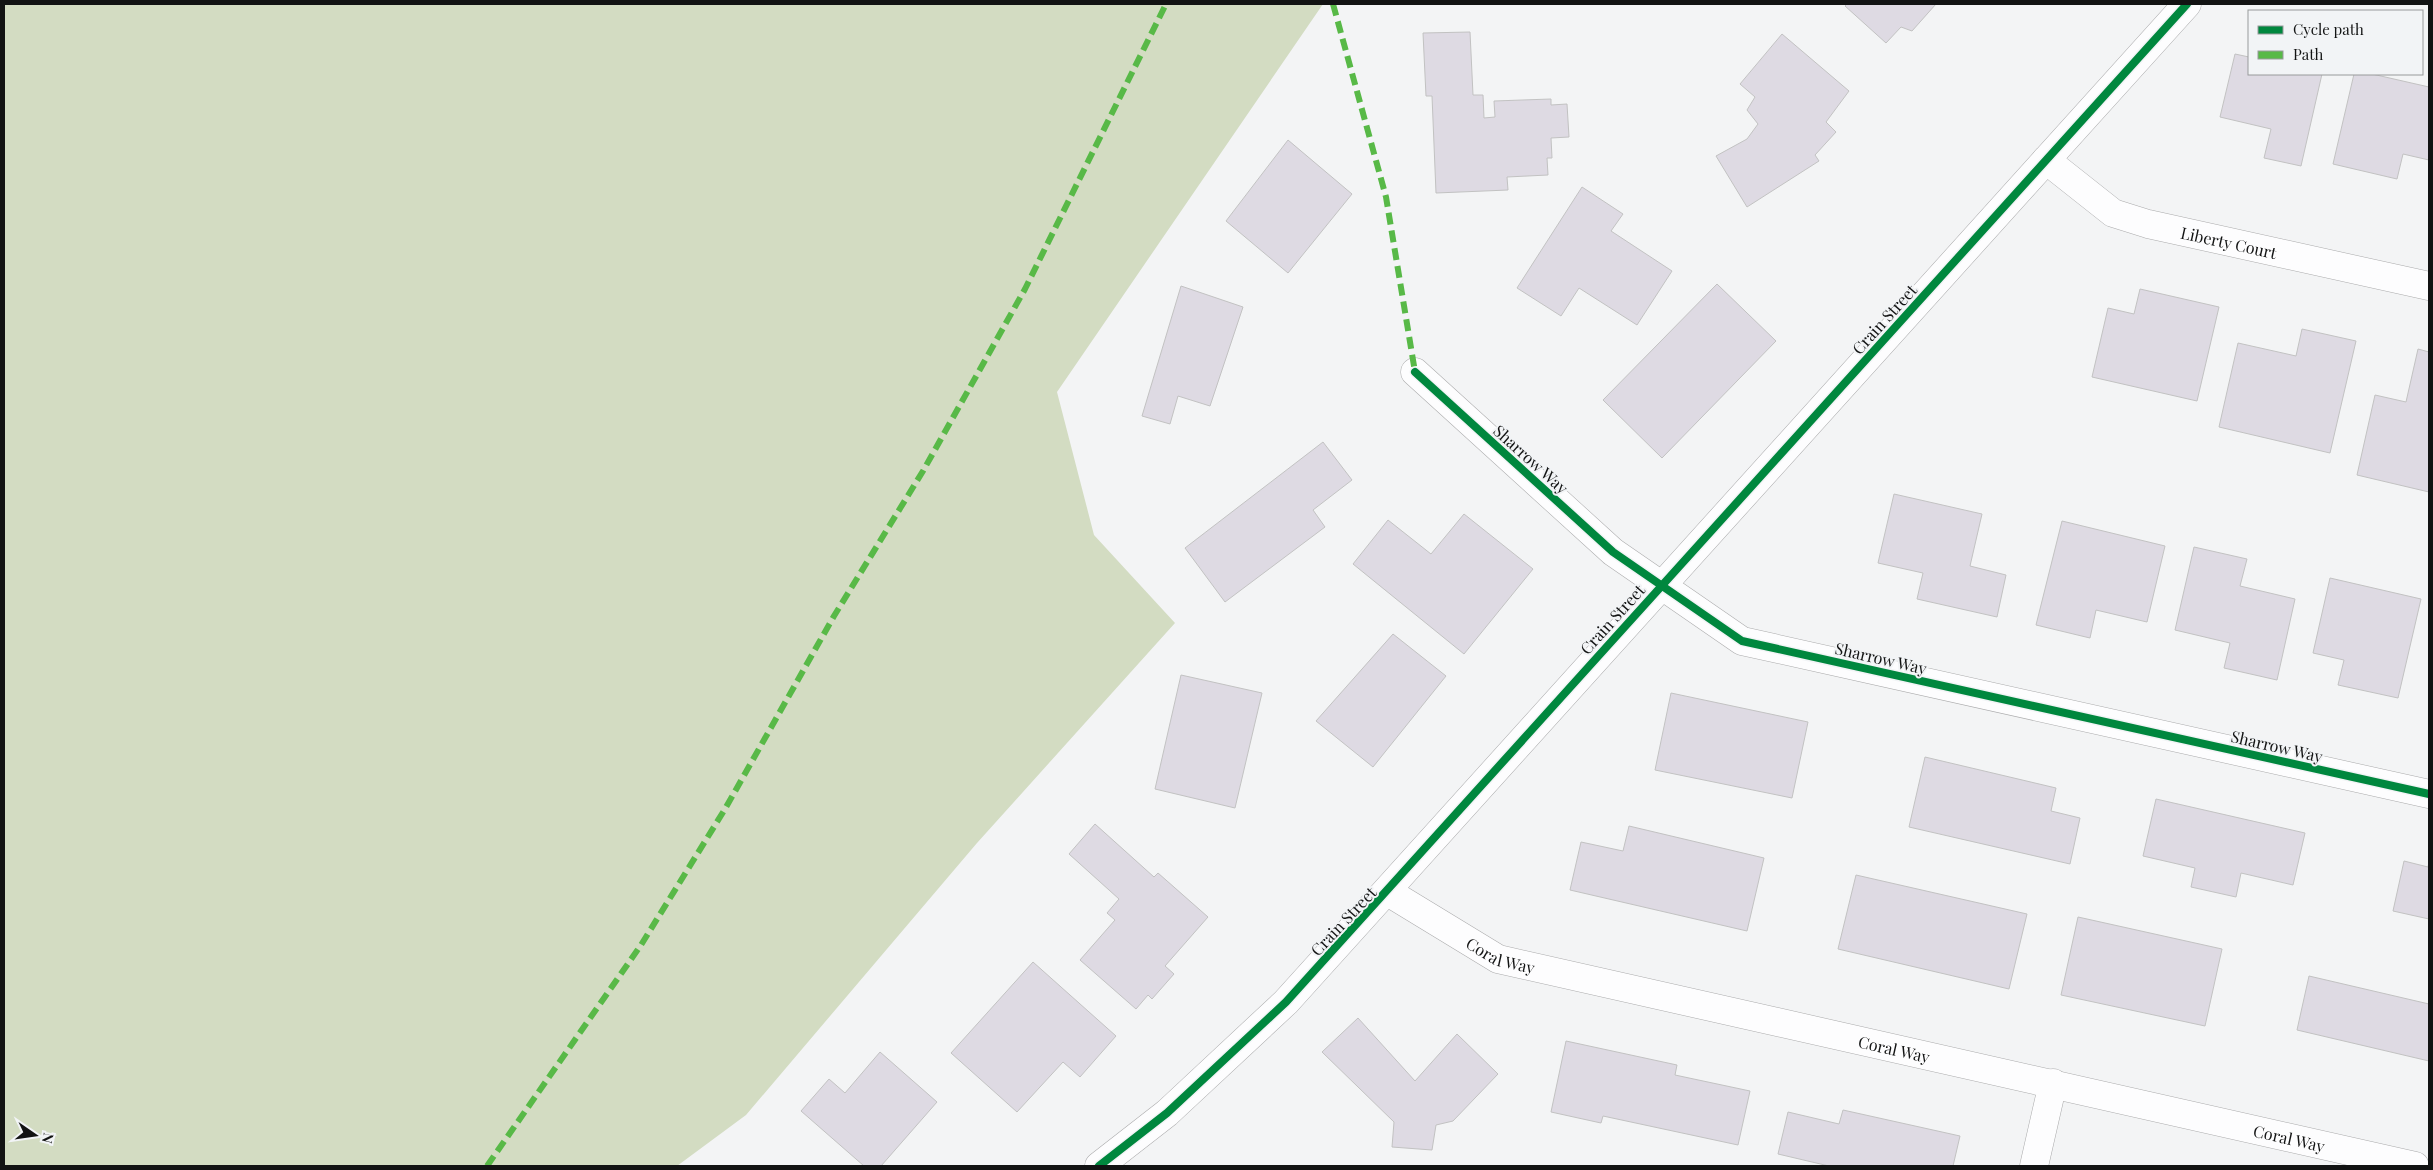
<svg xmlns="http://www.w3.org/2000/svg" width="2433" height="1170" font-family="'Playfair Display',serif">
  <rect width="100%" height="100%" fill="#f3f4f5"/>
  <!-- green -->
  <path fill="#d3dcc2" d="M 4,4 L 1323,4 L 1057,392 L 1094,535 L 1175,623 L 977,843 L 746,1115 L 677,1166 L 4,1166 Z"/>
  <!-- building -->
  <g fill="#dedae3" stroke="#c2c2c2">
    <path d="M 1847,4 L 1936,4 L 1912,31 L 1901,27 L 1886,43 L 1845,6 Z"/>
    <path d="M 1470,32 L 1473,95 L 1483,95 L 1484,118 L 1495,117 L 1494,101 L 1551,99 L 1551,105 L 1567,104 L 1569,137 L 1551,138 L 1552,158 L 1547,158 L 1548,175 L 1507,177 L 1508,190 L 1436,193 L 1432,96 L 1426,96 L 1423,33 Z"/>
    <path d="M 1782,34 L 1849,91 L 1826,122 L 1836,132 L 1815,155 L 1819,161 L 1747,207 L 1716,156 L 1747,139 L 1758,124 L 1747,110 L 1755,97 L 1740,84 Z"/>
    <path d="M 2235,54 L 2249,57 L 2249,74 L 2322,74 L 2301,166 L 2264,158 L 2271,129 L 2220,117 Z"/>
    <path d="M 2354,74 L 2372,74 L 2429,87 L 2429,160 L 2403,154 L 2397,179 L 2333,164 Z"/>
    <path d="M 1288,140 L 1352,194 L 1288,273 L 1226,221 Z"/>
    <path d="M 1582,187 L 1623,214 L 1611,231 L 1672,271 L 1637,325 L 1579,288 L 1561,316 L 1517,288 Z"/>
    <path d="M 1717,284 L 1776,341 L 1662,458 L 1603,400 Z"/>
    <path d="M 1181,286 L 1243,307 L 1210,406 L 1178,396 L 1170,424 L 1142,416 Z"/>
    <path d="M 2140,289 L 2219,307 L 2197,401 L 2092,377 L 2108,308 L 2134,314 Z"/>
    <path d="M 2302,329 L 2356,341 L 2330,453 L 2219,427 L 2238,343 L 2296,356 Z"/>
    <path d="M 2418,349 L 2429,352 L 2429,492 L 2357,475 L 2375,395 L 2406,402 Z"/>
    <path d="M 1323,442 L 1352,480 L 1313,510 L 1325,527 L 1225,602 L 1185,548 Z"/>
    <path d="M 1894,494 L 1982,514 L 1970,566 L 2006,575 L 1997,617 L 1917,599 L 1923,573 L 1878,563 Z"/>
    <path d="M 1464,514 L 1533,569 L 1464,654 L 1353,564 L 1388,520 L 1431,554 Z"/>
    <path d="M 2062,521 L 2165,546 L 2147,622 L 2096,610 L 2090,638 L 2036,625 Z"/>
    <path d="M 2194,547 L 2247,559 L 2240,586 L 2295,599 L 2277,680 L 2224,668 L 2230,643 L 2175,630 Z"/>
    <path d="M 2330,578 L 2421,599 L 2398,698 L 2338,685 L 2344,660 L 2313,653 Z"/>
    <path d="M 1393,634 L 1446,676 L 1373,767 L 1316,721 Z"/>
    <path d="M 1181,675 L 1262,693 L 1235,808 L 1155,789 Z"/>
    <path d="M 1671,693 L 1808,722 L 1792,798 L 1655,770 Z"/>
    <path d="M 1925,757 L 2056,788 L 2051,811 L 2080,818 L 2070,864 L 1909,827 Z"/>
    <path d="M 2156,799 L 2305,833 L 2293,885 L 2241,873 L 2236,897 L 2191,887 L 2195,868 L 2143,856 Z"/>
    <path d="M 1095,824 L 1154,877 L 1158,873 L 1208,917 L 1165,966 L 1174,974 L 1152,999 L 1148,995 L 1136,1009 L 1080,960 L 1115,920 L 1107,913 L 1119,899 L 1069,854 Z"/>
    <path d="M 1629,826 L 1764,858 L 1747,931 L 1570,890 L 1581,842 L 1623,851 Z"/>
    <path d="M 2404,861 L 2428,867 L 2429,862 L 2429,919 L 2393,911 Z"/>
    <path d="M 1856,875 L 2027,914 L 2009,989 L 1838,949 Z"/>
    <path d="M 2078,917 L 2222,949 L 2205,1026 L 2061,995 Z"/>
    <path d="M 1033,962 L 1116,1036 L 1080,1077 L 1063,1062 L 1017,1112 L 951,1053 Z"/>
    <path d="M 2309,976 L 2429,1004 L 2429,1061 L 2297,1030 Z"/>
    <path d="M 1358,1018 L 1415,1081 L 1457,1034 L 1498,1074 L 1453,1121 L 1436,1125 L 1432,1150 L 1392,1147 L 1394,1122 L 1322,1052 Z"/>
    <path d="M 1566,1041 L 1677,1065 L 1675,1075 L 1750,1091 L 1738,1145 L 1603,1116 L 1601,1123 L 1551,1112 Z"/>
    <path d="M 880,1052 L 937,1102 L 881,1166 L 864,1166 L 801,1111 L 829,1079 L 845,1093 Z"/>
    <path d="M 1843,1110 L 1960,1136 L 1953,1166 L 1829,1166 L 1778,1154 L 1788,1112 L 1839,1124 Z"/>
  </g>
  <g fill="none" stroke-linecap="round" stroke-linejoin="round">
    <!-- minor casing -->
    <g stroke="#ababac" stroke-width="29">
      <g id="minor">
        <path id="s1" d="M 2046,160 L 2113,213 L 2148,224 L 2429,286"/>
        <path d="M 1415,372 L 1613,552 L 1742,641 L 2429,794"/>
        <path id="s2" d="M 1388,892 L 1498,959 L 2415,1166"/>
        <path d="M 1099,1166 L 1167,1113 L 1286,1002 L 2187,4"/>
        <path d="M 2034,1166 L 2053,1083"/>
      </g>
    </g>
    <!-- minor -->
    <use href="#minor" stroke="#fdfdfe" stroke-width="28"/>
    <!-- quiet -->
    <g stroke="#58b947" stroke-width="6" stroke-dasharray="12 6" stroke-linecap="butt">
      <path d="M 1333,4 L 1386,197 L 1415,372"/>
      <path d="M 487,1166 L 641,945 L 725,809 L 834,616 L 923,471 L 1025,289 L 1166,4"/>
    </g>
    <!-- cycleway casing -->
    <g stroke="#f2f4f6" stroke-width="11">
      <g id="cycleway">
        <path d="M 1415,372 L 1613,552 L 1742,641 L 2429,794"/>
        <path d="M 1099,1166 L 1167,1113 L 1286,1002 L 2187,4"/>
      </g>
    </g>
    <!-- cycleway -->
    <use href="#cycleway" stroke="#00873e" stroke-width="8"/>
  </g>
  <g text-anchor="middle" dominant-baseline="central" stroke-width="4" stroke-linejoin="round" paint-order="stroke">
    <!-- street labels -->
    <g font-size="16" fill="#121313" stroke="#f2f4f6">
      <text stroke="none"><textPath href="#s1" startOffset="205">Liberty Court</textPath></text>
      <text transform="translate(1884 319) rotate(-48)">Crain Street</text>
      <text transform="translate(1531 459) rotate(42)">Sharrow Way</text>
      <text transform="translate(1612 619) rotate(-48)">Crain Street</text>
      <text transform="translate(1881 658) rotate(13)">Sharrow Way</text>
      <text transform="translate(2277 746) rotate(13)">Sharrow Way</text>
      <text transform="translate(1343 921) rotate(-47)">Crain Street</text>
      <text stroke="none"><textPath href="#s2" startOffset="130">Coral Way</textPath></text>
      <text stroke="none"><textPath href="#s2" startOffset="535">Coral Way</textPath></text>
      <text stroke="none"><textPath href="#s2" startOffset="940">Coral Way</textPath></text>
    </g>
  </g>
  <!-- border -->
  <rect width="2433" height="1170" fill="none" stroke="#121313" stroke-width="10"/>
  <!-- legend -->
  <rect x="2248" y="10" width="175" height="65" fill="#f2f4f6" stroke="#989a9b"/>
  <rect x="2258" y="26" width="25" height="8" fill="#00873e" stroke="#989a9b"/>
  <text x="2293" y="35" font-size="15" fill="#121313">Cycle path</text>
  <rect x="2258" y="51" width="25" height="8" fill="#58b947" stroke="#989a9b"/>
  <text x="2293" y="60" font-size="15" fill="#121313">Path</text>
  <!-- north arrow -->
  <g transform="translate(35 1135) rotate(103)" stroke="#f2f4f6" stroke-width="4" paint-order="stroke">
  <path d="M0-4L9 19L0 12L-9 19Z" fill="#121313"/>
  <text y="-8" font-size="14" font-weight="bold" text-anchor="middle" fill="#121313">N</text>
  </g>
</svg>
